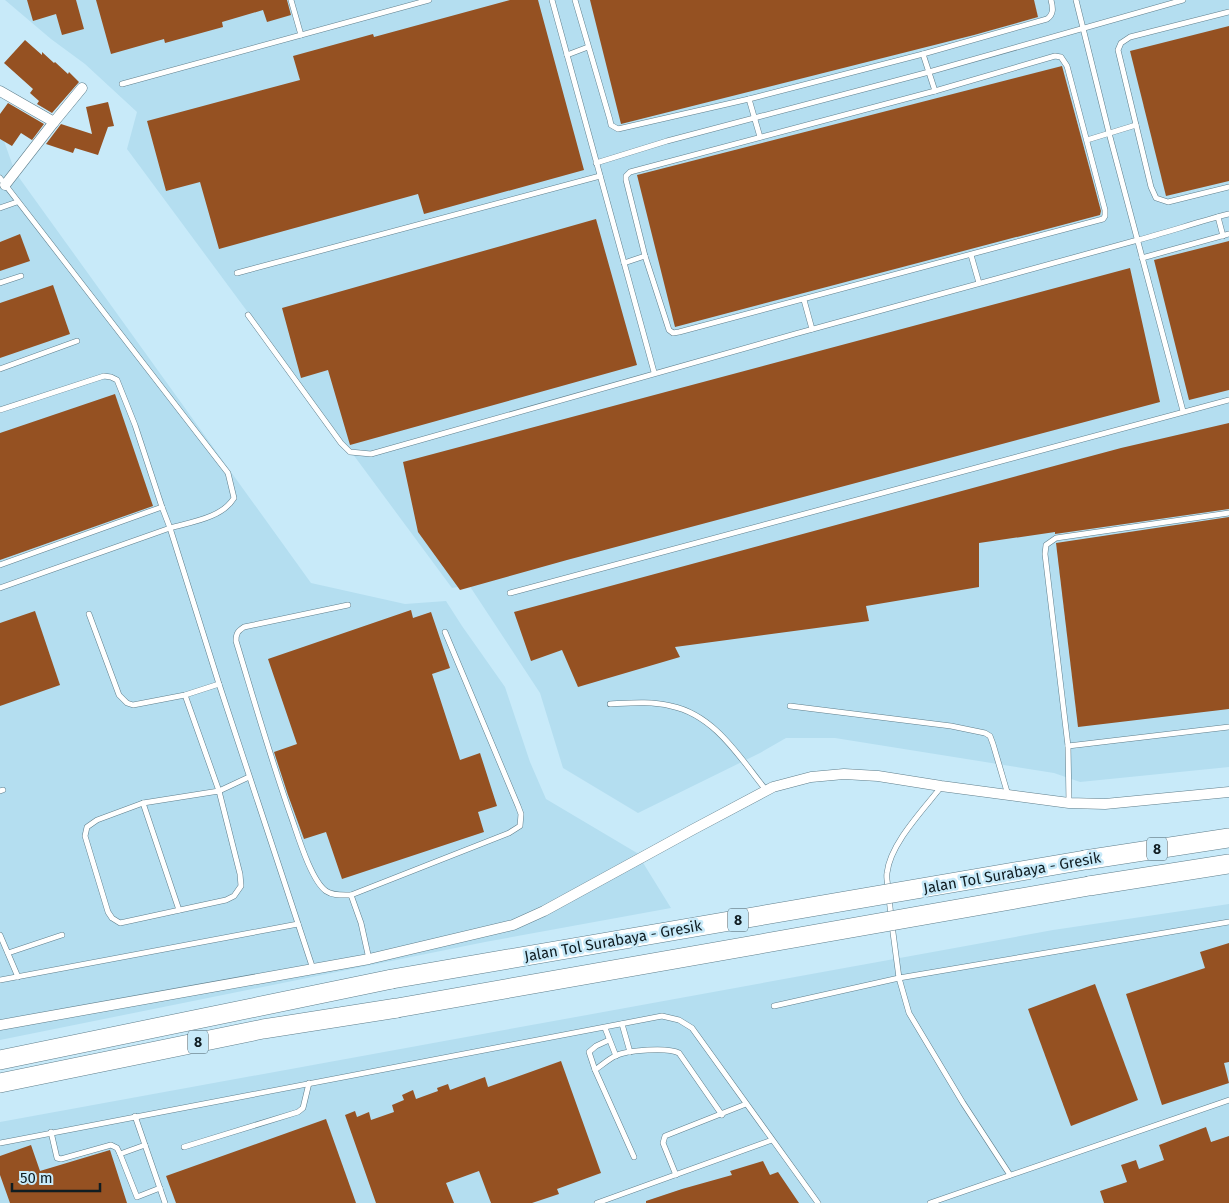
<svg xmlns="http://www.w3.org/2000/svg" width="1229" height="1203" font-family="'Fira Sans',sans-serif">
  <rect width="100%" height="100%" fill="#c8eaf9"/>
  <!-- built -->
  <g fill="#b4def0">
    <path d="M 5,0 L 1229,0 L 1229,767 L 1080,782 L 1054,773 L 835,738 L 786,738 L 760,753 L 638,813 L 563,768 L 540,693 L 469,585 L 452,588 L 127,149 L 137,112 L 85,64 L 51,39 Z"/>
    <path d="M 0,139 L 4,141 L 15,172 L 311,583 L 405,604 L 446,601 L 462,626 L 505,687 L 530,762 L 546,799 L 637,853 L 671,908 L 485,942 L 0,1040 Z"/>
    <path d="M 1229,904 L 1229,1203 L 0,1203 L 0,1122 L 1053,930 Z"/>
  </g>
  <!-- building -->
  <g fill="#955122">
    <path d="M 27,0 L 76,0 L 84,29 L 62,35 L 56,14 L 33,21 Z"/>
    <path d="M 96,0 L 287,0 L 291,15 L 267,22 L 263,10 L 222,22 L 223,27 L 165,43 L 164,39 L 111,54 Z"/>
    <path d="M 510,0 L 538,0 L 584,170 L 424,214 L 418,194 L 219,249 L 200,182 L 166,191 L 147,121 L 300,80 L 293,56 L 373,34 L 374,37 Z"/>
    <path d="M 590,0 L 1034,0 L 1038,17 L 974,35 L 621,124 Z"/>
    <path d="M 1229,26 L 1229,181 L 1166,196 L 1130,51 Z"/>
    <path d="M 25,40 L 42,55 L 42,52 L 54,63 L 55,62 L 68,74 L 69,72 L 79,82 L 52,113 L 37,104 L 39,101 L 30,93 L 33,89 L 4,63 Z"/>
    <path d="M 1062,66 L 1101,211 L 1100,215 L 675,327 L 637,175 Z"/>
    <path d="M 108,102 L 114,126 L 108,127 L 98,155 L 75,148 L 73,153 L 46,144 L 61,124 L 92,134 L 86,107 Z"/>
    <path d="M 8,103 L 44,124 L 32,140 L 21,133 L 12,146 L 0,139 L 0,114 Z"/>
    <path d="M 596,219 L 637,365 L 350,445 L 328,370 L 301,378 L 282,308 Z"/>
    <path d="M 20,234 L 30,261 L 0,271 L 0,242 Z"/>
    <path d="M 1229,241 L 1229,390 L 1189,400 L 1154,260 Z"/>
    <path d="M 1130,268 L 1160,402 L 567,560 L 460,590 L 418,532 L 403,462 Z"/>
    <path d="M 53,285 L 70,334 L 0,358 L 0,303 Z"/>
    <path d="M 115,394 L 153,506 L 0,560 L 0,433 Z"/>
    <path d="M 1229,423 L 1229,509 L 1055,534 L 1055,532 L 979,543 L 979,587 L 866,606 L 869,621 L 675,647 L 680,657 L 578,687 L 562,650 L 531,661 L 514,612 L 1121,448 Z"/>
    <path d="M 1229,517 L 1229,709 L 1078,727 L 1056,543 Z"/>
    <path d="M 411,610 L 413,618 L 431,612 L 450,668 L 432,674 L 460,760 L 480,753 L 497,806 L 478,812 L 484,832 L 342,879 L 326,832 L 304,839 L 288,795 L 274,752 L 297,744 L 268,659 Z"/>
    <path d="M 35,611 L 60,685 L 0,706 L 0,623 Z"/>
    <path d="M 1229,943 L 1229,1062 L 1224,1063 L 1229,1083 L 1162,1105 L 1126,994 L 1205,968 L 1200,952 Z"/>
    <path d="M 1095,984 L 1138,1100 L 1071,1126 L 1028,1009 Z"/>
    <path d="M 561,1061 L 601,1173 L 557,1189 L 559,1194 L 532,1203 L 491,1203 L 479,1171 L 446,1183 L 454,1203 L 376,1203 L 345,1115 L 355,1111 L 357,1117 L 369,1112 L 371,1120 L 394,1112 L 392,1105 L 404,1100 L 402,1095 L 413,1090 L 416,1099 L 438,1091 L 437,1088 L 448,1084 L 450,1090 L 485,1077 L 488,1087 Z"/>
    <path d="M 326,1119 L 356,1203 L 176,1203 L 166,1176 Z"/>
    <path d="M 1206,1127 L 1211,1142 L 1229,1136 L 1229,1203 L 1104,1203 L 1100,1191 L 1127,1182 L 1121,1165 L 1136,1160 L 1139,1169 L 1164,1160 L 1159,1145 Z"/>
    <path d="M 31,1145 L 40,1171 L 110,1150 L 127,1203 L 10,1203 L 0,1175 L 0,1156 Z"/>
    <path d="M 763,1161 L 770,1175 L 778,1172 L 799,1203 L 646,1203 L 646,1201 L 682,1189 L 732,1175 L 730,1171 Z"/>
  </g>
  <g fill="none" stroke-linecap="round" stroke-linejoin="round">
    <!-- lane casing -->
    <g stroke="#5f7e8b" stroke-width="6">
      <g id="lane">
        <path d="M 291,0 L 301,35"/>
        <path d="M 552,0 L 654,372"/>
        <path d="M 575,0 L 610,120 L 611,125 L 618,129 L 749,99 L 923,54 L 1047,19 C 1054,14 1053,8 1051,0"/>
        <path d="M 1076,0 L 1109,133 L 1183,411"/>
        <path d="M 1229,12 L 1130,37 L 1121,43 L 1118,50 L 1151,187 L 1156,198 L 1168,202 L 1229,187"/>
        <path d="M 923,54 L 935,91"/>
        <path d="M 567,55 L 588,47"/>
        <path d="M 1055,56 L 1061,57 L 1067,66 L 1105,210 L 1105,216 L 1103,219 L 679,332 L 673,333 L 669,330 L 645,256 L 626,180 L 626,176 L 630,172 L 935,91 Z"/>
        <path d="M 122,84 L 429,0"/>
        <path d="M 749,99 L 760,137"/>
        <path d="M 1087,140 L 1136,125"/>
        <path d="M 596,163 L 667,141 L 929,72 L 1183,0"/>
        <path d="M 0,178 L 228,473 L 234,498 C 222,518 191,522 170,528 L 219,684 L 313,969"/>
        <path d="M 0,208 L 17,202"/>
        <path d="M 1218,217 L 1223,236"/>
        <path d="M 971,255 L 979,283"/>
        <path d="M 1142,258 L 1229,234"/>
        <path d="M 624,263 L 645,256"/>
        <path d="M 237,273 L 600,176"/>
        <path d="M 0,283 L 21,276"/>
        <path d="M 804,300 L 812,329"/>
        <path d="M 248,315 L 341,443 L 350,452 L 371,454 C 625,381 879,310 1134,241 C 1166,233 1197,222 1229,214"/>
        <path d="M 0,369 L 77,341"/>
        <path d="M 0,410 L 104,376 L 111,377 L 117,380 L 135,425 L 162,507"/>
        <path d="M 0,565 L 162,507 L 170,528 L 0,588"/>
        <path d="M 510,593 L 1229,400"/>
        <path d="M 348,605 L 244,627 C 238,631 236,633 236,641 C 254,700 271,760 292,819 C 298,836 311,880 326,891 C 333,896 343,895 351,895 L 361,923 L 369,959"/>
        <path d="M 89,614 L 119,695 L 127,703 L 133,705 L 185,695 L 219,684"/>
        <path d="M 185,695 L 219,791 L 143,803 L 97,820 L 87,827 L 85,836 L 108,912 L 112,918 L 120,923 L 226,900 L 234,896 L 241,886 L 240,874 L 219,791 L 249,777"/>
        <path d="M 610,704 C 630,703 651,701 671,706 C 715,715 740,758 766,790"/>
        <path d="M 790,706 L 951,726 L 985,733 L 990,736 L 993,744 L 1008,795"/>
        <path d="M 1068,746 L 1229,727"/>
        <path d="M 0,791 L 3,790"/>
        <path d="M 143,803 L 179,910"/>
        <path d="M 1069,803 L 1068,746 L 1045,554 L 1046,545 L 1056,538 L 1229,513"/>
        <path d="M 888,889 C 888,884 886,878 887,873 C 890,844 923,810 941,787"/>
        <path d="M 351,895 L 509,833 L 520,826 L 521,814 L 518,806 L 445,632"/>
        <path d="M 889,898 L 891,916"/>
        <path d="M 892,925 L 899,978 L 909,1013 L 963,1103 L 1010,1175"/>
        <path d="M 0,935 L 18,977"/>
        <path d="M 8,953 L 62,935"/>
        <path d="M 0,980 L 298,924"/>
        <path d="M 774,1006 L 899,978 L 1229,922"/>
        <path d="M 622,1024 L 630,1052"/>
        <path d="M 605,1028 L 616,1056"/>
        <path d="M 595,1070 L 589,1052 L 596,1046 L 609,1040"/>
        <path d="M 135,1116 L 165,1203"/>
        <path d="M 51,1132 L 57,1158 L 61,1159 L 111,1145 L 117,1148 L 120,1154"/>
        <path d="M 0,1143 L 662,1016 L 679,1020 L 692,1028 L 818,1203"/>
        <path d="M 145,1145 L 120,1154 L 137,1197 L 160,1188"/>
        <path d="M 184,1147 L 298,1112 L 303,1108 L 309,1083"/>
        <path d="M 634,1157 L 595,1070 C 602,1065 609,1059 615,1056 C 627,1050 668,1047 679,1053 L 722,1115"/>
        <path d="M 676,1175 L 663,1143 L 665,1136 L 746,1104"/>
        <path d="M 597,1203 L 772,1140"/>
        <path d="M 930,1203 L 1229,1100"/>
      </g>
    </g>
    <!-- street casing -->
    <g stroke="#5f7e8b" stroke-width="11">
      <g id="street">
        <path d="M 0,91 L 54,122 L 82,88"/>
        <path d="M 5,185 L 54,122"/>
        <path d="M 0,1025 L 369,959 L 513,925 L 544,911 L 692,830 L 773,787 L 811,777 L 844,774 L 878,776 L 941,786 L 1069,803 L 1105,804 L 1229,792"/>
      </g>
    </g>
    <!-- highway casing -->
    <g stroke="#5f7e8b" stroke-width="20">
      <g id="highway">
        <path d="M 1085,860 L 1229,838"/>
        <path d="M 1089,886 L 1229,864"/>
        <path d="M 0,1060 L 392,979"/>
        <path d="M 0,1083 L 263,1029 L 397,1008"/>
      </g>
    </g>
    <!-- lane -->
    <use href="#lane" stroke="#fff" stroke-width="5"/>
    <!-- street -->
    <use href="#street" stroke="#fff" stroke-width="10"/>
    <!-- highway -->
    <use href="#highway" stroke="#fff" stroke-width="19"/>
    <!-- highway-bridge casing -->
    <g stroke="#5f7e8b" stroke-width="20" stroke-linecap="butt">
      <g id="highway-bridge">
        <path d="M 392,979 L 1085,860"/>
        <path d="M 397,1008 L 1089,886"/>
      </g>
    </g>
    <!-- highway-bridge -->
    <use href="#highway-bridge" stroke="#fff" stroke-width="19"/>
  </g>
  <g text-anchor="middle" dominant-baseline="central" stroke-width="5" stroke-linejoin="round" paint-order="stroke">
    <!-- shield labels -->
    <g fill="#c8eaf9" stroke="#475a62" stroke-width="1">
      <rect x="1147" y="837.5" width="20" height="23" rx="4"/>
      <rect x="728" y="908.5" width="20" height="23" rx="4"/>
      <rect x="188" y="1030.5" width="20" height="23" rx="4"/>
    </g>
    <g font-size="14" font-weight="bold" fill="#101d22">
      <text x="1157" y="849">8</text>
      <text x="738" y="920">8</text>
      <text x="198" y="1042">8</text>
    </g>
    <!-- street labels -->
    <g font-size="15" fill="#101d22" stroke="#c8eaf9">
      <text transform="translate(1012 873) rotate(-10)">Jalan Tol Surabaya - Gresik</text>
      <text transform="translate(613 941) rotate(-10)">Jalan Tol Surabaya - Gresik</text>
    </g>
  </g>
  <!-- scale -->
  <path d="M12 1183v8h88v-8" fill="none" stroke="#101d22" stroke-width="2.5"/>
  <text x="20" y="1183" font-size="15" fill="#101d22" stroke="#c8eaf9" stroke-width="4" paint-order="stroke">50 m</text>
</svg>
